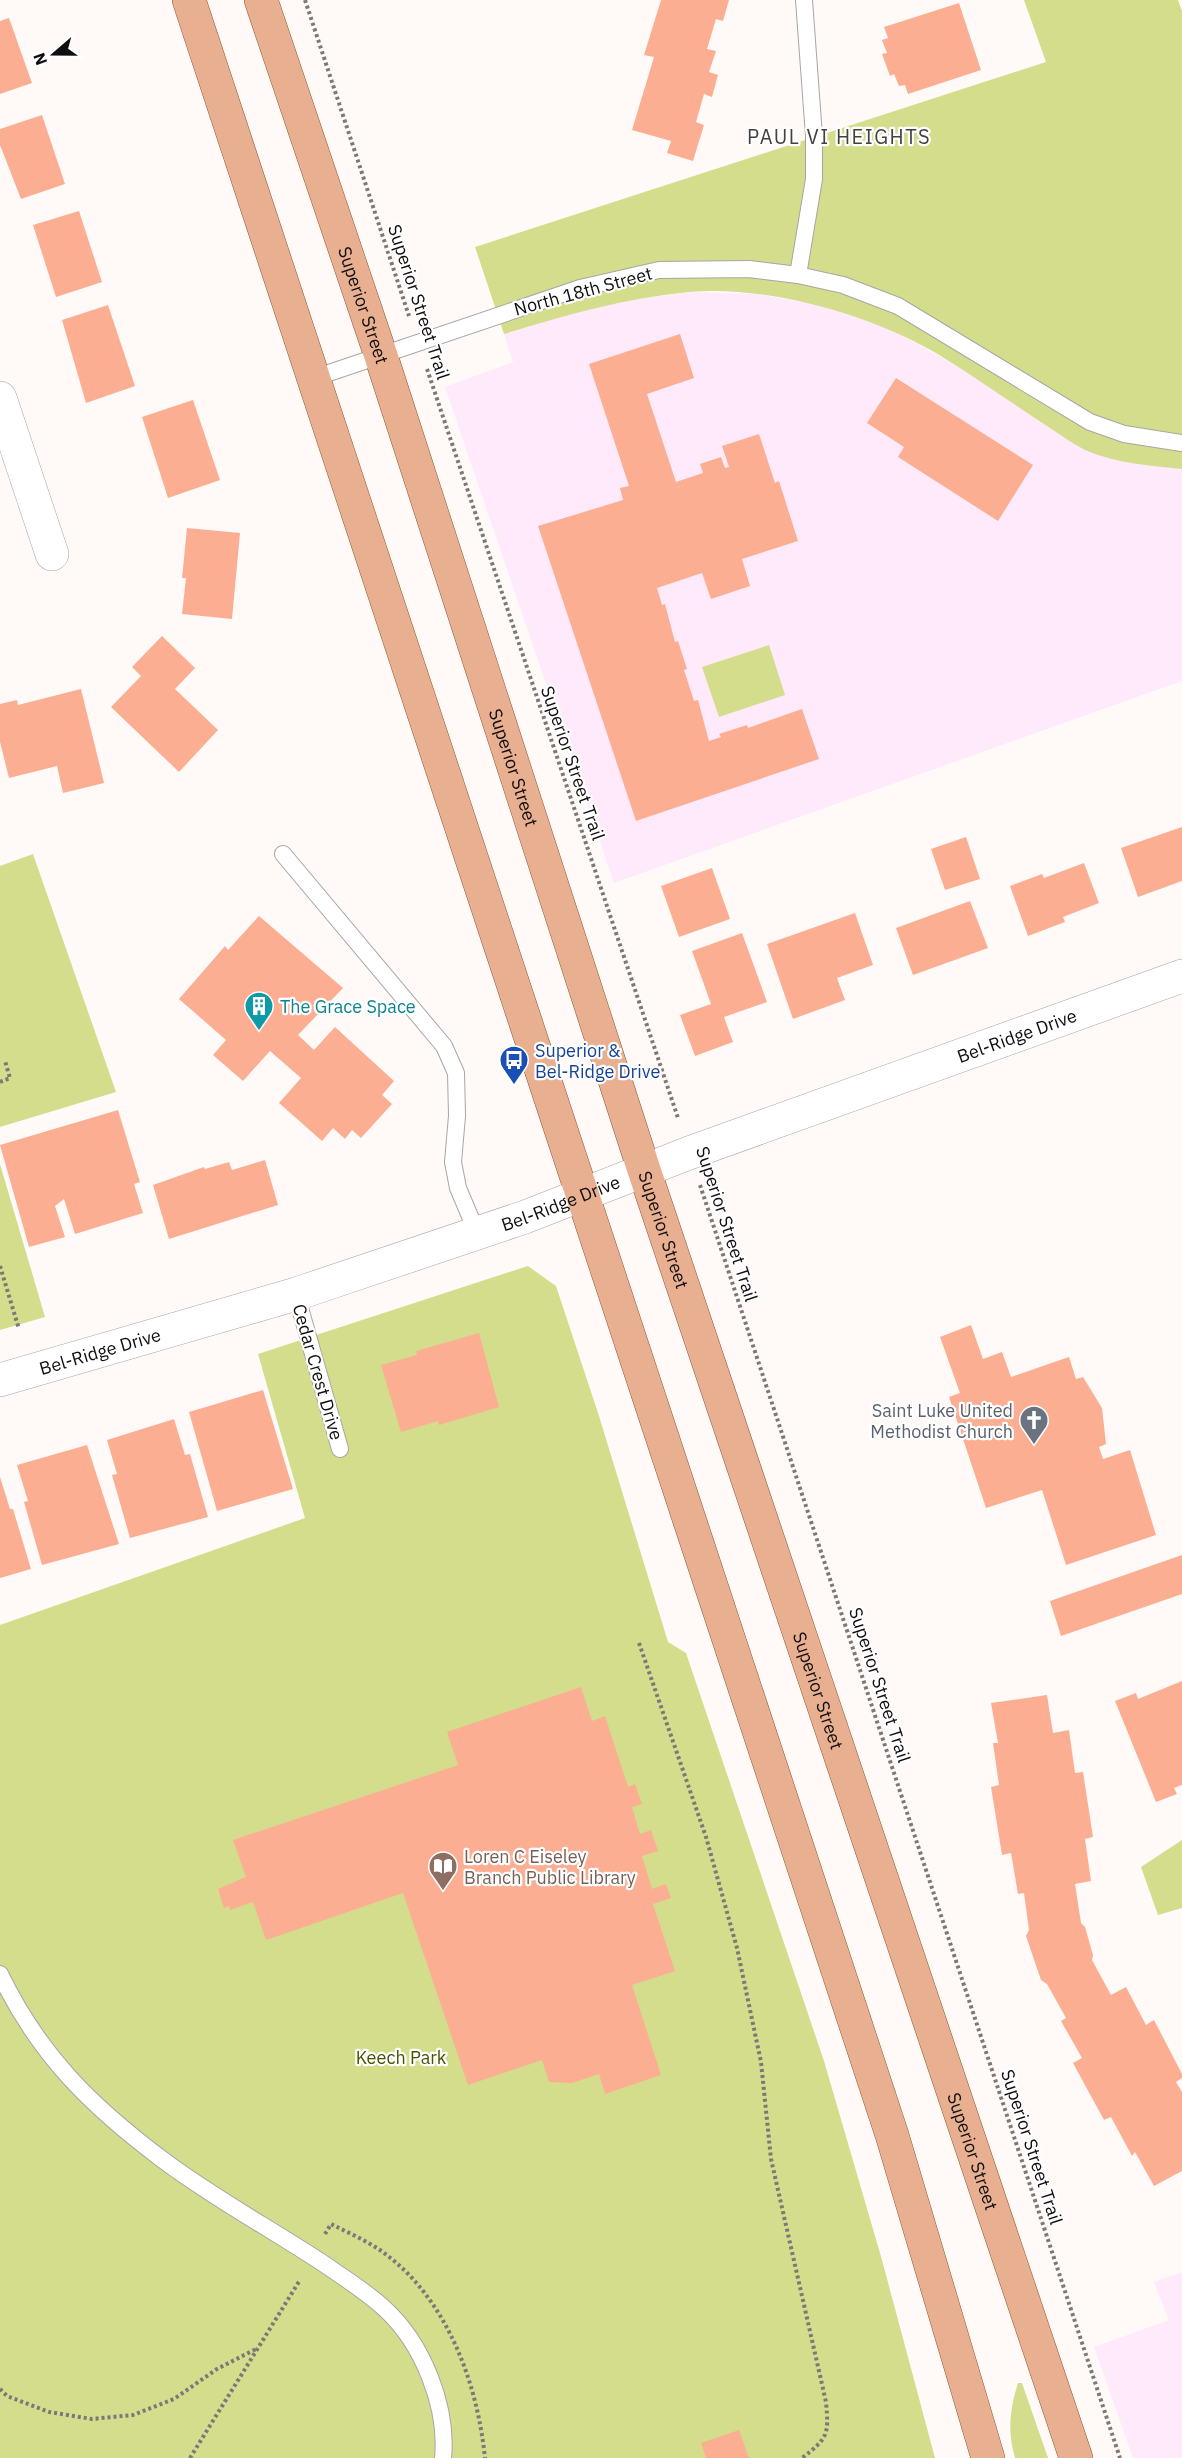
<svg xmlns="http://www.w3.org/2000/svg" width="1182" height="2458" font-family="'IBM Plex Sans',sans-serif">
  <rect width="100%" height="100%" fill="#fffaf7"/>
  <!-- commercial -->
  <g fill="#feeafb">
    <path d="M 691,292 L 757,294 L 823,306 L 890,329 L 1136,464 L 1182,469 L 1182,681 L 614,883 L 445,387 L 513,362 L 504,334 L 551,319 L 622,301 Z"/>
    <path d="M 1182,2272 L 1182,2458 L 1133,2458 L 1094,2347 L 1169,2320 L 1154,2282 Z"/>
  </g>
  <!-- green -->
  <g fill="#d3dd8c">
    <path d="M 1024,0 L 1178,0 L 1182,11 L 1182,469 C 1150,466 1115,463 1085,450 C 1073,444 1061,435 1050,428 C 1014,405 980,380 944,358 C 877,316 769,285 689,292 C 626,298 565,315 504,334 L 475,247 L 1046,62 Z"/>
    <path d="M 769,645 L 785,695 L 719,717 L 702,667 Z"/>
    <path d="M 33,854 L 116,1092 L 0,1127 L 0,866 Z"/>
    <path d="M 0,1164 L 45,1317 L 0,1330 Z"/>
    <path d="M 528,1266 L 556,1286 L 599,1416 L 668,1642 L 686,1653 L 824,2061 L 882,2260 L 935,2458 L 0,2458 L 0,1625 L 305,1518 L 258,1354 Z"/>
    <path d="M 1182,1840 L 1182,1908 L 1158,1915 L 1141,1867 Z"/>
    <path d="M 1018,2383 L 1022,2383 L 1048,2458 L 1015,2458 C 1007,2431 1010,2409 1018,2383 Z"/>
  </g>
  <!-- building -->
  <g fill="#fcae92">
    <path d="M 661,0 L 729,0 L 723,21 L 716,19 L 707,49 L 716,51 L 709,72 L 718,75 L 712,97 L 704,94 L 696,122 L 704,125 L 693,161 L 667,153 L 671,141 L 632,130 L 654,57 L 644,55 Z"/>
    <path d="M 959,3 L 981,70 L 908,94 L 905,85 L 899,86 L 894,74 L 890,76 L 882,54 L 887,53 L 882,40 L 888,38 L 884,27 Z"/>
    <path d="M 9,18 L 32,83 L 0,94 L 0,21 Z"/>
    <path d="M 42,115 L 65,184 L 21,199 L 0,145 L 0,129 Z"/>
    <path d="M 79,211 L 102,282 L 56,297 L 33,225 Z"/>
    <path d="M 108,305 L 135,386 L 86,403 L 62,320 Z"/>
    <path d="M 680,334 L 694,378 L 647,394 L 676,482 L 703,473 L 700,464 L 721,457 L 725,468 L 729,467 L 722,446 L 759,434 L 775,483 L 779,481 L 798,541 L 742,559 L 750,586 L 711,599 L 702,573 L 657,588 L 662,605 L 665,604 L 675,642 L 678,641 L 687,669 L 684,670 L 694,701 L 698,700 L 709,741 L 721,737 L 719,734 L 747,725 L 748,728 L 802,709 L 819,759 L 636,821 L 538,526 L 623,500 L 620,488 L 629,486 L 589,364 Z"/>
    <path d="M 896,378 L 1033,465 L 998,521 L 898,457 L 904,447 L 867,423 Z"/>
    <path d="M 193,400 L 220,480 L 168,498 L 142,417 Z"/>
    <path d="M 187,528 L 240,533 L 232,619 L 182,614 L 186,578 L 182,578 Z"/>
    <path d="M 162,636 L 195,668 L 175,689 L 218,730 L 179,772 L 111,707 L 141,676 L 132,667 Z"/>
    <path d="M 81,689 L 104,783 L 63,793 L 57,766 L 9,778 L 0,742 L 0,704 L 17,700 L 18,705 Z"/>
    <path d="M 1182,827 L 1182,881 L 1138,897 L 1121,848 Z"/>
    <path d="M 966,837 L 980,879 L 945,890 L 931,849 Z"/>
    <path d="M 1084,863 L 1099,903 L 1063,917 L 1065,922 L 1028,936 L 1010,886 L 1042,874 L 1044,878 Z"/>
    <path d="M 712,868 L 730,919 L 679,937 L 661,886 Z"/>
    <path d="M 970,901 L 988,948 L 913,975 L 896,928 Z"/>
    <path d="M 855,913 L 873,965 L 837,978 L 845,1000 L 793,1019 L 767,944 Z"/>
    <path d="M 259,916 L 343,988 L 298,1035 L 314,1050 L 335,1027 L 394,1081 L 382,1095 L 392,1104 L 361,1138 L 352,1130 L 345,1139 L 333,1128 L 322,1141 L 279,1103 L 301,1078 L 270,1051 L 243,1081 L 213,1055 L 226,1040 L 179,999 L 225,946 L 228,950 Z"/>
    <path d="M 742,933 L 767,1002 L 724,1017 L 733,1042 L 695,1056 L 680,1015 L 711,1004 L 692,951 Z"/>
    <path d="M 118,1110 L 140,1182 L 134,1184 L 143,1213 L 75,1234 L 64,1199 L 55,1206 L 65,1237 L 29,1247 L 0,1145 Z"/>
    <path d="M 265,1160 L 278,1205 L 169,1239 L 153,1185 L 204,1167 L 205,1169 L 229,1162 L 232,1170 Z"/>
    <path d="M 971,1325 L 983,1359 L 1002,1352 L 1011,1377 L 1069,1357 L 1076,1379 L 1083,1377 L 1102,1408 L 1106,1444 L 1099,1447 L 1103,1459 L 1130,1450 L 1156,1535 L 1066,1565 L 1042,1490 L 986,1508 L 949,1397 L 960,1393 L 940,1337 Z"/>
    <path d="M 479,1333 L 499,1407 L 439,1425 L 438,1421 L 401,1432 L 381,1365 L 417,1355 L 416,1351 Z"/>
    <path d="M 263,1390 L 293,1489 L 217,1511 L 189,1412 Z"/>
    <path d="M 174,1419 L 185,1455 L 190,1454 L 208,1517 L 130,1538 L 112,1475 L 117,1474 L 107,1440 Z"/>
    <path d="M 87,1445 L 119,1544 L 42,1565 L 24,1502 L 28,1501 L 17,1465 Z"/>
    <path d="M 0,1477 L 10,1509 L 13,1509 L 31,1569 L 0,1578 Z"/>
    <path d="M 1182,1555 L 1182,1594 L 1061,1636 L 1050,1601 Z"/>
    <path d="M 1182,1681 L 1182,1785 L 1174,1788 L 1177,1794 L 1156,1802 L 1115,1701 L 1136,1693 L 1138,1699 Z"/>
    <path d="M 581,1687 L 592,1721 L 605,1716 L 628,1787 L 635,1784 L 642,1804 L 632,1807 L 640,1834 L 651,1830 L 658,1851 L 642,1856 L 652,1889 L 666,1884 L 671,1898 L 653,1904 L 675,1971 L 632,1985 L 661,2075 L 605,2094 L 599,2074 L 572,2083 L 549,2082 L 542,2060 L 468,2085 L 403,1893 L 266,1940 L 253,1902 L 230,1910 L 229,1906 L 224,1908 L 218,1889 L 246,1877 L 233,1840 L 458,1765 L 447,1732 Z"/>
    <path d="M 1047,1695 L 1053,1733 L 1069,1730 L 1075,1773 L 1083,1772 L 1093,1837 L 1085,1839 L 1091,1881 L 1075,1884 L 1081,1923 L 1085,1927 L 1093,1955 L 1092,1960 L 1111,1995 L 1126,1987 L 1146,2025 L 1154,2020 L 1182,2074 L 1182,2078 L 1176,2082 L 1182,2092 L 1182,2171 L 1154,2186 L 1135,2152 L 1132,2156 L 1111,2117 L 1104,2120 L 1073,2063 L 1082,2058 L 1061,2021 L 1066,2018 L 1047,1984 L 1041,1980 L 1026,1936 L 1029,1930 L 1024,1893 L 1018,1894 L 1011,1853 L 1002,1855 L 991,1787 L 999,1785 L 993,1743 L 998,1743 L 991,1703 Z"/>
    <path d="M 739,2430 L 749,2458 L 706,2458 L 701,2443 Z"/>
  </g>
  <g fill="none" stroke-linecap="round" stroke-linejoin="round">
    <!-- lane casing -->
    <g stroke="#aaa5a3" stroke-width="18">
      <g id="lane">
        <path d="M 798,275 L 814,179 L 814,136 L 804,0"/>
        <path d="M 314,378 L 580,288 L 659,270 L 749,269 L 798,275 L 843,285 L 898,306 L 1090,422 L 1124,434 L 1182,443"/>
        <path d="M 283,854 L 444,1046 L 456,1073 L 457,1116 L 453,1162 L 458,1188 L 477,1233"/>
        <path d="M 296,1294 L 340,1449"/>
        <path d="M 0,1974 C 39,2055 91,2106 163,2160 C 215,2199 273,2230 327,2266 C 347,2280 368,2293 385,2309 C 423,2344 448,2407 443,2458"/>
      </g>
    </g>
    <!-- street casing -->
    <g stroke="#aaa5a3" stroke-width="34">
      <g id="street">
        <path d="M 0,398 L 52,554"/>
        <path id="s1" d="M 0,1380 L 296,1294 L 525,1217 L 689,1153 L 1182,976"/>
      </g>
    </g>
    <!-- primary casing -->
    <g stroke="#935433" stroke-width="34">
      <g id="primary">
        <path d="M 189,0 L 892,2135 L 988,2458"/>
        <path id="s2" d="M 261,0 L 381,356 L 644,1170 L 1076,2458"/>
      </g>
    </g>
    <!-- path -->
    <g stroke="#7c7877" stroke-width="4" stroke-dasharray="3 3" stroke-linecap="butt">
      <path d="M 305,0 L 409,316"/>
      <path d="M 427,369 L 678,1118"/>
      <path d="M 0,1082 L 10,1078 L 5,1061"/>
      <path d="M 700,1185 L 1120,2458"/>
      <path d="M 0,1266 L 19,1329"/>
      <path d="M 639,1643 L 706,1837 L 737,1948 L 761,2062 L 771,2159 L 826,2402 C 829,2435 828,2438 802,2458"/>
      <path d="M 325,2234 L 331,2224 C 347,2232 365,2240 380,2250 C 446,2296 477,2381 485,2458"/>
      <path d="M 0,2389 L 7,2396 L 49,2412 L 92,2419 L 133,2415 L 174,2399 L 217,2369 L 258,2348"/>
      <path d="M 190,2458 L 300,2280"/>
    </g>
    <!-- lane -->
    <use href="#lane" stroke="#fff" stroke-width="16"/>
    <!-- street -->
    <use href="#street" stroke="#fff" stroke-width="33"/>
    <!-- primary -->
    <use href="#primary" stroke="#e8af91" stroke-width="33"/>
  </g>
  <!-- icons -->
  <defs>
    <g id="building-pin" transform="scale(1.5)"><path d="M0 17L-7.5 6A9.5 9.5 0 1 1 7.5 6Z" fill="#0f9aa8" stroke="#fff"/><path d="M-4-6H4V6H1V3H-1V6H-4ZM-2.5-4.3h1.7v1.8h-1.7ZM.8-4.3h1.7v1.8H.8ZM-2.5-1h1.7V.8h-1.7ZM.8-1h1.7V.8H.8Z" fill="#fff"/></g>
    <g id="bus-pin" transform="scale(1.5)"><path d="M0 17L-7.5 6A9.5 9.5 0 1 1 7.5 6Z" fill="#1a4fb4" stroke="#fff"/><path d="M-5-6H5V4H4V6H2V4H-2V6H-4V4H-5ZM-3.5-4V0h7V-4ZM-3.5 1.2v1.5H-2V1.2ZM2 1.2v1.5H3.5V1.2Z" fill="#fff"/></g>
    <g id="church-pin" transform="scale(1.5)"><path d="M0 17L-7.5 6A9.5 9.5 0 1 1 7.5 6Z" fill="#6b7280" stroke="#fff"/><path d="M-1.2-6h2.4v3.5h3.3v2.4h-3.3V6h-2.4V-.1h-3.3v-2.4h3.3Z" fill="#fff"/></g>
    <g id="library-pin" transform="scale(1.5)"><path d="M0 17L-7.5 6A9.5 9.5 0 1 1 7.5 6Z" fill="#8d6e63" stroke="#fff"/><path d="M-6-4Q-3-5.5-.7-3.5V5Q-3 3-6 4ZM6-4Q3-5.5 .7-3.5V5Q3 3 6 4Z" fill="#fff"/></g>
  </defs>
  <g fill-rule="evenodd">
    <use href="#building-pin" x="259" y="1006"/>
    <use href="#bus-pin" x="514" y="1060"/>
    <use href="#church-pin" x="1034" y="1420"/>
    <use href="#library-pin" x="443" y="1866"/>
  </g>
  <g text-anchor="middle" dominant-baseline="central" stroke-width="4.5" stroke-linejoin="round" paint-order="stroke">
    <!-- street labels -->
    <g font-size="18" fill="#100e0e" stroke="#fff">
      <text transform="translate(583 291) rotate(-15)">North 18th Street</text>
      <text transform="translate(419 302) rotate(72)">Superior Street Trail</text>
      <text stroke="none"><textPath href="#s2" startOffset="322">Superior Street</textPath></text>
      <text transform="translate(573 763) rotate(71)">Superior Street Trail</text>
      <text stroke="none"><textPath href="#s2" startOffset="808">Superior Street</textPath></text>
      <text stroke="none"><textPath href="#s1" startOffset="1074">Bel-Ridge Drive</textPath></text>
      <text stroke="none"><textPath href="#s1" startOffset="588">Bel-Ridge Drive</textPath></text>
      <text transform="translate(727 1224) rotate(72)">Superior Street Trail</text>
      <text stroke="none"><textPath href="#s2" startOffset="1294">Superior Street</textPath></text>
      <text stroke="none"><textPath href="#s1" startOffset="104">Bel-Ridge Drive</textPath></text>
      <text transform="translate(318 1372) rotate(74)">Cedar Crest Drive</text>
      <text transform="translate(880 1685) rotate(72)">Superior Street Trail</text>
      <text stroke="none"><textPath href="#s2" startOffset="1780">Superior Street</textPath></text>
      <text transform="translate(1032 2147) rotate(72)">Superior Street Trail</text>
      <text stroke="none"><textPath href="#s2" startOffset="2266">Superior Street</textPath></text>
    </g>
    <!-- culture labels -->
    <g font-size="18" fill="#0d838f" stroke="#fff" text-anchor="start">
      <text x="280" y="1006">The Grace Space</text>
    </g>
    <!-- transit labels -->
    <g font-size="18" fill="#164399" stroke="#fff" text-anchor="start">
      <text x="535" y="1050">Superior &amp;<tspan x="535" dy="21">Bel‐Ridge Drive</tspan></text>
    </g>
    <!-- worship labels -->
    <g font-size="18" fill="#5b616d" stroke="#fff" text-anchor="end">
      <text x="1013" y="1410">Saint Luke United<tspan x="1013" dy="21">Methodist Church</tspan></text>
    </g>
    <!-- education labels -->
    <g font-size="18" fill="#785e54" stroke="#fff" text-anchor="start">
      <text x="464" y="1856">Loren C Eiseley<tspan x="464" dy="21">Branch Public Library</tspan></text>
    </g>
    <!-- park labels -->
    <g font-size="18" fill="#4b5102" stroke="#fff">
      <text x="401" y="2057">Keech Park</text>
    </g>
    <!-- neighbourhood labels -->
    <g font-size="20" letter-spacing="1.5" fill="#44403e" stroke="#fff">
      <text x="839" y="136">PAUL VI HEIGHTS</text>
    </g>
  </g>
  <!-- north arrow -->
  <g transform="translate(54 54) rotate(250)" stroke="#ffffff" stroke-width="4.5" paint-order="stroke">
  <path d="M0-4.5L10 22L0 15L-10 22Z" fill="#100e0e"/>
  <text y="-9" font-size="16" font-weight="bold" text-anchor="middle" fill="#100e0e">N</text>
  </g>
</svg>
